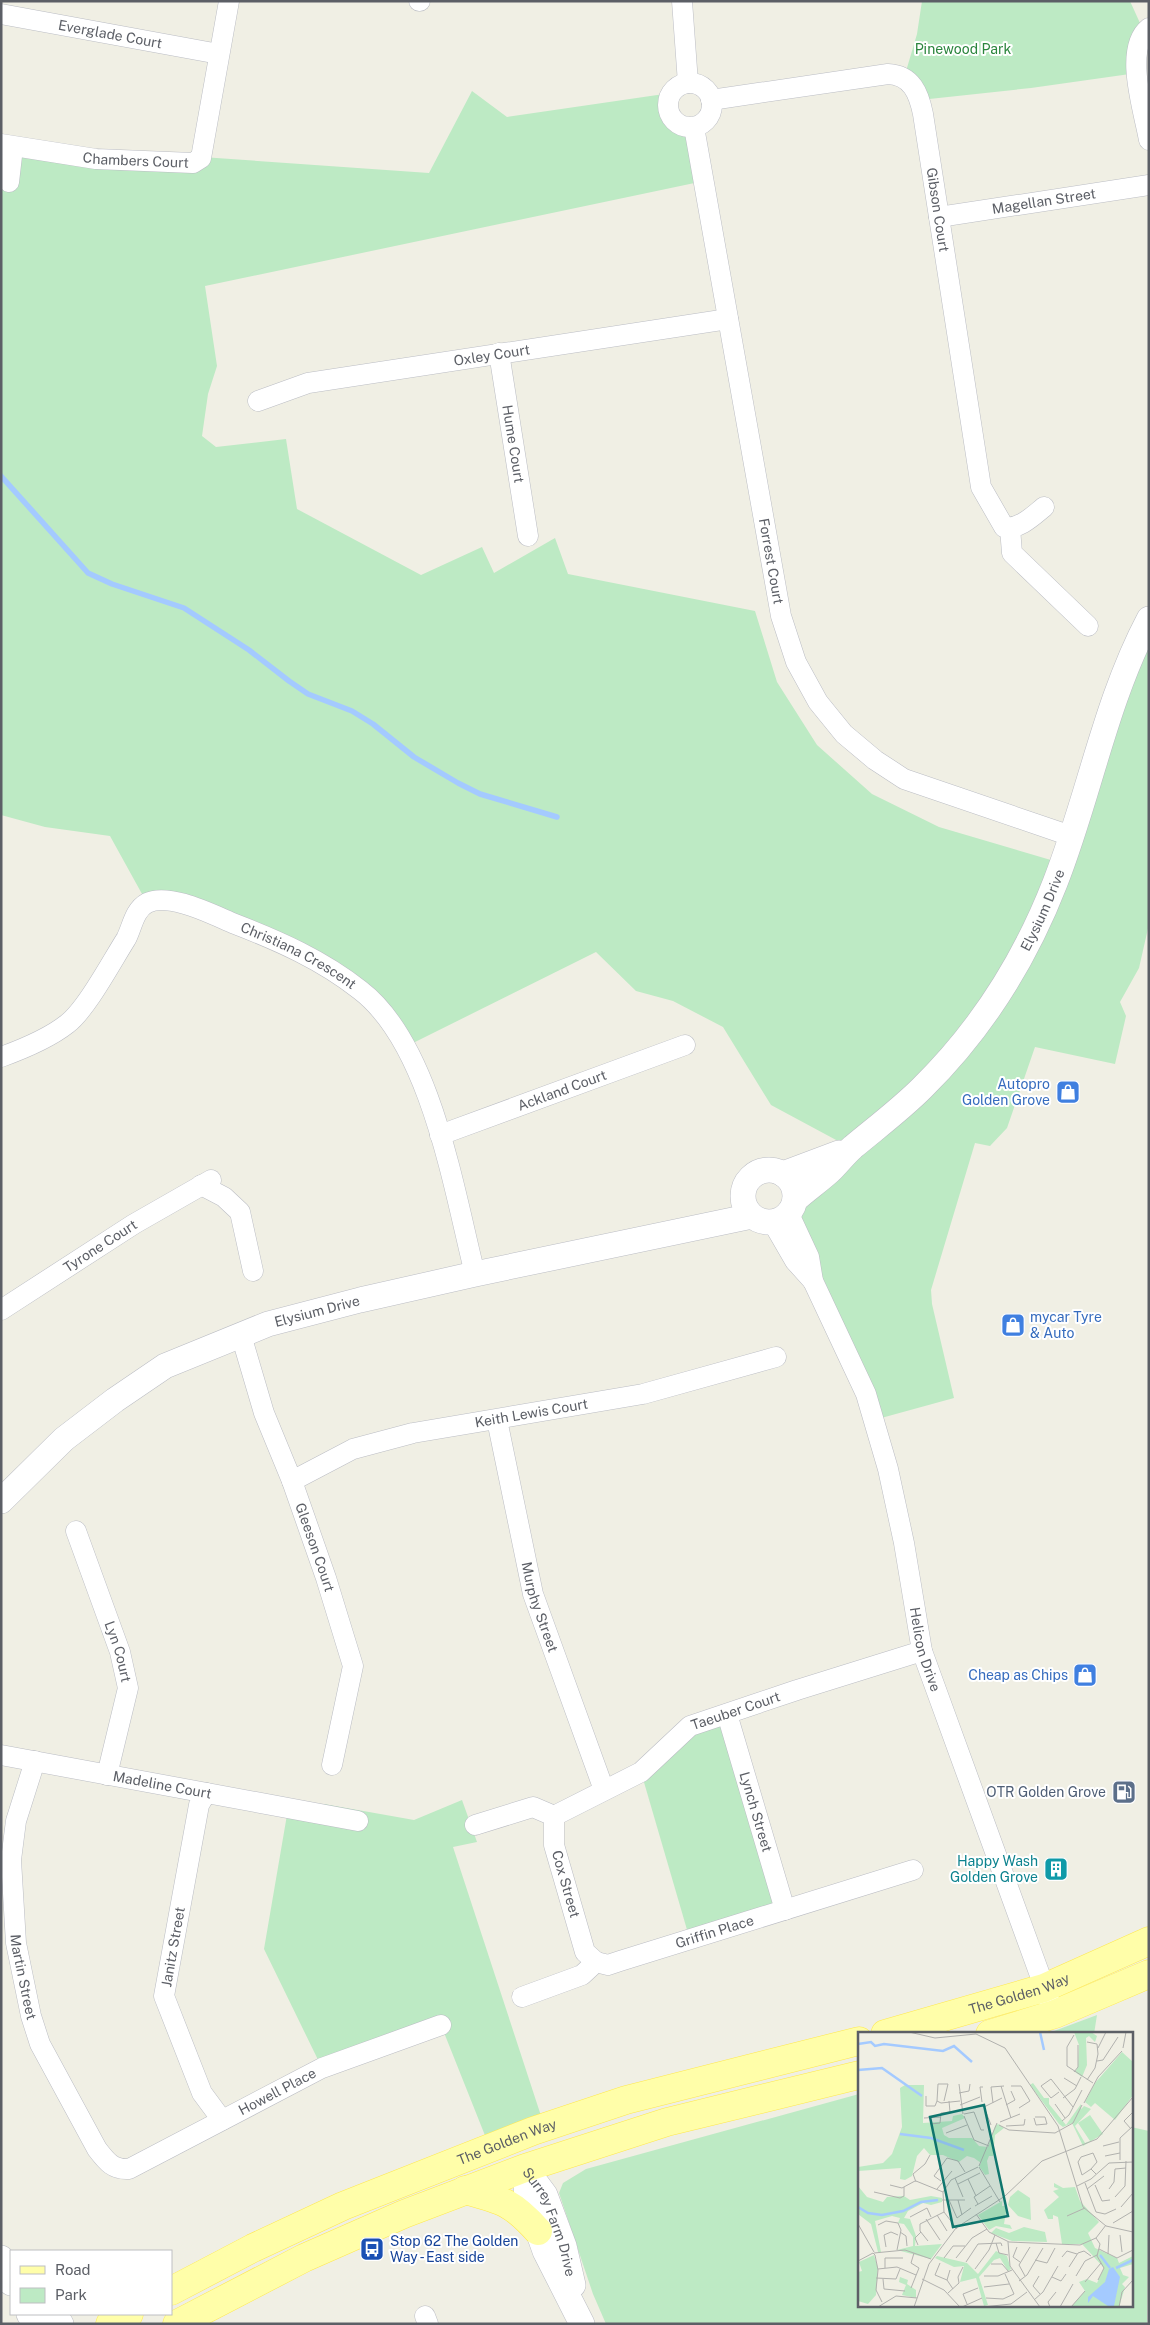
<svg xmlns="http://www.w3.org/2000/svg" width="1150" height="2325" font-family="'Public Sans',sans-serif">
  <rect width="100%" height="100%" fill="#f0efe4"/>
  <!-- green -->
  <g fill="#bdeac4">
    <path d="M 922,1 L 1130,1 L 1144,32 L 1137,73 L 1031,88 L 920,100 L 904,78 L 917,34 Z"/>
    <path d="M 472,91 L 507,117 L 671,93 L 668,109 L 685,127 L 704,181 L 205,286 L 217,366 L 208,394 L 202,436 L 216,447 L 286,439 L 297,509 L 421,575 L 482,547 L 494,573 L 555,538 L 568,574 L 755,611 L 777,682 L 817,745 L 872,794 L 939,827 L 1061,863 L 1149,621 L 1149,924 L 1139,968 L 1120,1002 L 1126,1016 L 1115,1064 L 1035,1047 L 1007,1128 L 990,1146 L 975,1143 L 931,1290 L 932,1304 L 954,1398 L 874,1420 L 789,1214 L 851,1148 L 771,1105 L 723,1027 L 673,1001 L 636,991 L 596,952 L 405,1047 L 362,990 L 223,919 L 147,903 L 110,836 L 45,827 L 1,815 L 1,143 L 429,173 Z"/>
    <path d="M 727,1714 L 785,1910 L 690,1940 L 641,1772 L 690,1726 Z"/>
    <path d="M 462,1800 L 477,1842 L 453,1847 L 545,2128 L 490,2148 L 441,2025 L 322,2068 L 264,1949 L 288,1809 L 322,1815 L 324,1804 L 414,1820 Z"/>
    <path d="M 1097,2015 L 1094,2034 L 1046,2034 Z"/>
    <path d="M 859,2094 L 859,2306 L 1131,2306 L 1131,2127 L 1149,2131 L 1147,2324 L 606,2324 L 593,2294 L 559,2193 L 563,2183 L 586,2169 Z"/>
  </g>
  <g fill="none" stroke-linecap="round" stroke-linejoin="round">
    <!-- stream -->
    <path stroke="#a4caff" stroke-width="5.5" d="M 1,476 L 88,573 L 112,584 L 184,608 L 249,650 L 289,681 L 308,694 L 352,711 L 373,724 L 414,757 L 458,783 L 480,794 L 557,817"/>
    <!-- minor casing -->
    <g stroke="#bbbdc4" stroke-width="21">
      <g id="minor">
        <path d="M 419,1 L 420,1"/>
        <path d="M 682,1 L 688,83"/>
        <path id="s1" d="M 1,14 L 219,54"/>
        <path d="M 1149,28 C 1123,49 1144,111 1149,140"/>
        <circle cx="690" cy="105" r="22"/>
        <path id="s2" d="M 711,100 L 888,74 C 912,75 919,94 923,114 L 981,487 L 1004,527 C 1019,530 1033,516 1044,507"/>
        <path id="s3" d="M 694,127 L 781,616 L 796,662 L 818,702 L 844,734 L 875,760 L 904,779 L 1071,836"/>
        <path id="s4" d="M 1,144 L 96,159 L 193,163 L 201,158 L 229,1"/>
        <path d="M 9,182 L 13,147"/>
        <path id="s5" d="M 939,217 L 1149,185"/>
        <path id="s6" d="M 499,353 L 528,536"/>
        <path id="s7" d="M 258,401 L 308,383 L 728,319"/>
        <path d="M 1010,528 L 1012,553 L 1088,626"/>
        <path id="s8" d="M 1,1057 C 23,1049 48,1039 67,1024 C 86,1010 112,961 126,939 C 132,928 134,910 147,903 C 169,892 213,915 235,924 C 279,941 322,960 360,990 C 431,1044 454,1191 475,1274"/>
        <path id="s9" d="M 440,1135 L 685,1045"/>
        <path d="M 201,1185 L 224,1197 L 240,1212 L 253,1271"/>
        <path id="s10" d="M 789,1214 L 809,1257 L 813,1281 L 866,1394 L 888,1469 L 904,1543 L 922,1651 L 1049,2000"/>
        <path d="M 773,1223 L 795,1261 L 813,1281"/>
        <path id="s11" d="M 1,1310 L 134,1224 L 211,1180"/>
        <path id="s12" d="M 241,1335 L 264,1413 L 292,1481 L 326,1578 L 353,1666 L 332,1765"/>
        <path id="s13" d="M 497,1420 L 533,1594 L 604,1790"/>
        <path id="s14" d="M 292,1481 L 353,1449 L 413,1433 L 643,1394 L 776,1357"/>
        <path id="s15" d="M 76,1531 L 120,1652 L 128,1688 L 107,1775"/>
        <path id="s16" d="M 727,1714 L 785,1910"/>
        <path id="s17" d="M 1,1755 L 358,1821"/>
        <path id="s18" d="M 35,1761 L 16,1821 L 11,1860 L 16,1943 L 31,2016 L 40,2044 L 97,2149 C 107,2162 113,2170 129,2169 L 322,2068 L 441,2025"/>
        <path d="M 206,1793 L 199,1805 L 164,1996 L 202,2093 L 222,2120"/>
        <path d="M 475,1825 L 533,1807 L 554,1816"/>
        <path id="s19" d="M 596,1962 L 585,1952 L 554,1845 L 554,1816 L 641,1772 L 690,1726 L 797,1690 L 922,1651"/>
        <path id="s20" d="M 596,1962 L 608,1965 L 620,1961 L 913,1870"/>
        <path d="M 522,1997 L 582,1975 L 596,1962"/>
        <path d="M 425,2316 L 428,2324"/>
      </g>
    </g>
    <!-- tertiary casing -->
    <g stroke="#bbbdc4" stroke-width="26">
      <g id="tertiary">
        <circle cx="769" cy="1196" r="26"/>
        <path d="M 783,1174 L 839,1153"/>
        <path id="s21" d="M 795,1200 C 806,1190 819,1181 830,1171 C 838,1163 845,1154 853,1147 C 877,1127 901,1109 922,1088 C 981,1030 1025,960 1055,883 C 1089,797 1105,702 1149,619"/>
        <path id="s22" d="M 1,1501 L 64,1439 L 115,1400 L 165,1366 L 268,1324 L 360,1300 L 475,1274 L 752,1216"/>
        <path d="M 525,2168 L 527,2200 L 545,2251 L 582,2324"/>
        <path id="s23" d="M 525,2168 L 545,2195 L 564,2246 L 573,2285"/>
        <path d="M 1,2258 L 11,2283"/>
        <path d="M 29,2314 L 35,2324"/>
        <path d="M 54,2314 L 61,2324"/>
      </g>
    </g>
    <!-- primary casing -->
    <g stroke="#ffe84d" stroke-width="29">
      <g id="primary">
        <path id="s24" d="M 885,2034 L 1044,1988 L 1149,1941"/>
        <path d="M 990,2034 L 1055,2014 L 1149,1974"/>
        <path d="M 465,2190 C 502,2200 512,2202 538,2231"/>
        <path id="s25" d="M 171,2291 L 253,2248 L 343,2206 L 533,2131 L 626,2100 L 859,2041"/>
        <path d="M 110,2324 L 129,2314"/>
        <path d="M 177,2324 L 304,2258 L 404,2214 L 525,2168 L 667,2122 L 859,2075"/>
      </g>
    </g>
    <!-- minor -->
    <use href="#minor" stroke="#fff" stroke-width="20"/>
    <!-- tertiary -->
    <use href="#tertiary" stroke="#fff" stroke-width="25"/>
    <!-- primary -->
    <use href="#primary" stroke="#fffea9" stroke-width="28"/>
  </g>
  <!-- icons -->
  <defs>
    <g id="shop-square" transform="scale(1.25)"><rect x="-9" y="-9" width="18" height="18" rx="4" fill="#3f7fe0" stroke="#fff"/><path d="M-5-2.5h2.3a2.7 3.5 0 0 1 5.4 0H5L5.5 6h-11ZM-1.5-2.5h3a1.5 2.3 0 0 0-3 0Z" fill="#fff"/></g>
    <g id="fuel-square" transform="scale(1.25)"><rect x="-9" y="-9" width="18" height="18" rx="4" fill="#5c6f8a" stroke="#fff"/><path d="M-5.5-6h7V0h2V4h1.3V-2.5L3-4.5l.8-.8L6-3V5H2.5V1h-1V6h-7ZM-4.2-4.7v3.2H.2V-4.7Z" fill="#fff"/></g>
    <g id="building-square" transform="scale(1.25)"><rect x="-9" y="-9" width="18" height="18" rx="4" fill="#0f9aa8" stroke="#fff"/><path d="M-4-6H4V6H1V3H-1V6H-4ZM-2.5-4.3h1.7v1.8h-1.7ZM.8-4.3h1.7v1.8H.8ZM-2.5-1h1.7V.8h-1.7ZM.8-1h1.7V.8H.8Z" fill="#fff"/></g>
    <g id="bus-square" transform="scale(1.25)"><rect x="-9" y="-9" width="18" height="18" rx="4" fill="#1a4fb4" stroke="#fff"/><path d="M-5-6H5V4H4V6H2V4H-2V6H-4V4H-5ZM-3.5-4V0h7V-4ZM-3.5 1.2v1.5H-2V1.2ZM2 1.2v1.5H3.5V1.2Z" fill="#fff"/></g>
  </defs>
  <g fill-rule="evenodd">
    <use href="#shop-square" x="1068" y="1092"/>
    <use href="#shop-square" x="1013" y="1325"/>
    <use href="#shop-square" x="1085" y="1675"/>
    <use href="#fuel-square" x="1124" y="1792"/>
    <use href="#building-square" x="1056" y="1869"/>
    <use href="#bus-square" x="372" y="2249"/>
  </g>
  <g text-anchor="middle" dominant-baseline="central" stroke-width="4" stroke-linejoin="round" paint-order="stroke">
    <!-- street labels -->
    <g font-size="14" fill="#5c5f66" stroke="#fff">
      <text stroke="none"><textPath href="#s1" startOffset="111">Everglade Court</textPath></text>
      <text stroke="none"><textPath href="#s4" startOffset="136">Chambers Court</textPath></text>
      <text stroke="none"><textPath href="#s5" startOffset="106">Magellan Street</textPath></text>
      <text stroke="none"><textPath href="#s2" startOffset="334">Gibson Court</textPath></text>
      <text stroke="none"><textPath href="#s7" startOffset="239">Oxley Court</textPath></text>
      <text stroke="none"><textPath href="#s6" startOffset="92">Hume Court</textPath></text>
      <text stroke="none"><textPath href="#s3" startOffset="441">Forrest Court</textPath></text>
      <text stroke="none"><textPath href="#s21" startOffset="386">Elysium Drive</textPath></text>
      <text stroke="none"><textPath href="#s8" startOffset="384">Christiana Crescent</textPath></text>
      <text stroke="none"><textPath href="#s9" startOffset="130">Ackland Court</textPath></text>
      <text stroke="none"><textPath href="#s11" startOffset="118">Tyrone Court</textPath></text>
      <text stroke="none"><textPath href="#s22" startOffset="375">Elysium Drive</textPath></text>
      <text stroke="none"><textPath href="#s14" startOffset="251">Keith Lewis Court</textPath></text>
      <text stroke="none"><textPath href="#s12" startOffset="225">Gleeson Court</textPath></text>
      <text stroke="none"><textPath href="#s13" startOffset="192">Murphy Street</textPath></text>
      <text stroke="none"><textPath href="#s10" startOffset="459">Helicon Drive</textPath></text>
      <text stroke="none"><textPath href="#s15" startOffset="128">Lyn Court</textPath></text>
      <text stroke="none"><textPath href="#s19" startOffset="368">Taeuber Court</textPath></text>
      <text stroke="none"><textPath href="#s17" startOffset="164">Madeline Court</textPath></text>
      <text stroke="none"><textPath href="#s16" startOffset="102">Lynch Street</textPath></text>
      <text transform="translate(566 1884) rotate(74)">Cox Street</text>
      <text stroke="none"><textPath href="#s20" startOffset="124">Griffin Place</textPath></text>
      <text transform="translate(173 1947) rotate(-80)">Janitz Street</text>
      <text stroke="none"><textPath href="#s18" startOffset="220">Martin Street</textPath></text>
      <text stroke="none"><textPath href="#s24" startOffset="140">The Golden Way</textPath></text>
      <text stroke="none"><textPath href="#s18" startOffset="616">Howell Place</textPath></text>
      <text stroke="none"><textPath href="#s25" startOffset="368">The Golden Way</textPath></text>
      <text stroke="none"><textPath href="#s23" startOffset="60">Surrey Farm Drive</textPath></text>
    </g>
    <!-- park labels -->
    <g font-size="14" fill="#2b853d" stroke="#fff">
      <text x="963" y="49">Pinewood Park</text>
    </g>
    <!-- shop labels -->
    <g font-size="14" fill="#366cbe" stroke="#fff" text-anchor="end">
      <text x="1050" y="1084">Autopro<tspan x="1050" dy="16">Golden Grove</tspan></text>
      <text x="1030" y="1317" text-anchor="start">mycar Tyre<tspan x="1030" dy="16">&amp; Auto</tspan></text>
      <text x="1068" y="1675">Cheap as Chips</text>
    </g>
    <!-- service labels -->
    <g font-size="14" fill="#4e5e75" stroke="#fff" text-anchor="end">
      <text x="1106" y="1792">OTR Golden Grove</text>
    </g>
    <!-- culture labels -->
    <g font-size="14" fill="#0d838f" stroke="#fff" text-anchor="end">
      <text x="1038" y="1861">Happy Wash<tspan x="1038" dy="16">Golden Grove</tspan></text>
    </g>
    <!-- transit labels -->
    <g font-size="14" fill="#164399" stroke="#fff" text-anchor="start">
      <text x="390" y="2241">Stop 62 The Golden<tspan x="390" dy="16">Way - East side</tspan></text>
    </g>
  </g>
  <!-- overview -->
  <g transform="translate(858 2032)">
    <rect width="275" height="275" fill="#f0efe4"/>
    <path d="M 233,0 L 239,4 L 237,10 L 231,4 L 228,6 L 229,33 L 224,45 L 217,40 L 220,35 L 221,13 L 216,0 ZM 264,20 L 275,30 L 275,63 L 257,88 L 237,71 L 233,75 L 227,70 L 237,51 ZM 175,51 L 186,66 L 191,66 L 191,72 L 208,93 L 223,72 L 223,77 L 226,74 L 233,77 L 217,94 L 227,111 L 232,109 L 220,91 L 232,83 L 245,102 L 225,114 L 214,91 L 205,95 L 201,92 L 172,53 ZM 47,53 L 66,53 L 65,91 L 94,89 L 95,84 L 104,82 L 107,86 L 84,96 L 86,103 L 91,106 L 114,106 L 121,114 L 130,115 L 137,94 L 140,92 L 146,96 L 137,103 L 135,124 L 131,124 L 129,129 L 131,142 L 127,143 L 121,134 L 123,131 L 116,126 L 109,124 L 101,130 L 85,123 L 72,123 L 66,116 L 59,124 L 54,144 L 47,148 L 42,147 L 43,136 L 0,139 L 0,135 L 25,131 L 34,122 L 44,95 L 42,56 ZM 196,151 L 205,156 L 217,155 L 222,169 L 241,190 L 230,201 L 237,216 L 259,226 L 261,231 L 275,224 L 275,232 L 262,236 L 265,243 L 271,245 L 264,252 L 267,255 L 261,275 L 213,275 L 227,259 L 221,250 L 229,247 L 239,251 L 246,236 L 224,212 L 204,212 L 200,185 L 195,183 L 195,187 L 190,187 L 186,178 L 201,165 L 195,159 L 201,157 L 196,155 ZM 0,154 L 9,165 L 25,170 L 29,165 L 46,164 L 52,168 L 73,164 L 84,166 L 84,170 L 73,173 L 65,171 L 50,179 L 46,186 L 52,187 L 58,204 L 57,214 L 84,212 L 73,227 L 39,218 L 55,214 L 55,205 L 46,192 L 40,191 L 42,186 L 34,184 L 17,189 L 23,220 L 20,220 L 13,192 L 0,182 ZM 160,158 L 172,166 L 173,188 L 160,184 L 150,173 L 152,165 ZM 144,169 L 144,174 L 149,174 L 146,192 L 152,193 L 154,197 L 138,194 L 131,198 L 120,183 ZM 166,195 L 187,200 L 189,210 L 154,209 L 133,201 L 138,196 L 151,201 ZM 138,219 L 149,224 L 153,237 L 150,239 L 142,226 L 136,228 L 121,245 L 130,273 L 126,274 L 118,246 L 102,250 L 106,234 L 96,235 L 77,226 L 79,224 L 109,231 L 120,242 ZM 16,223 L 20,236 L 18,263 L 10,272 L 0,269 L 0,240 L 4,239 L 1,230 ZM 42,245 L 50,248 L 49,252 L 58,258 L 58,266 L 44,263 L 48,253 L 41,250 Z" fill="#bdeac4"/>
    <path d="M 255,235 L 262,245 L 256,274 L 250,274 L 235,264 L 230,271 L 230,265 L 247,250 L 251,237 Z" fill="#a4caff"/>
    <path fill="none" stroke="#a4caff" stroke-width="2.5" d="M 182,0 L 186,18M 0,12 L 13,10 L 17,14 L 26,12 L 85,19 L 96,14 L 114,30M 0,38 L 24,36 L 64,64M 42,102 L 73,106 L 106,118M 0,175 L 10,181 L 24,183 L 45,179 L 63,170 L 80,168M 242,223 L 252,236M 258,236 L 275,228"/>
    <path fill="none" stroke="#b1b1ae" stroke-width="1" d="M 51,0 L 77,6 L 118,2 L 147,16 L 200,94 L 225,175 L 248,194 L 275,200M 216,3 L 209,15 L 209,34 L 235,51M 240,16 L 248,0M 265,16 L 268,0M 239,29 L 245,28 L 260,5M 216,40 L 220,35 L 220,13M 206,46 L 219,54M 229,48 L 237,36 L 240,22 L 239,12 L 229,10M 101,52 L 105,82M 143,54 L 153,86M 153,54 L 163,54 L 172,69 L 161,76M 201,60 L 193,66 L 183,54 L 193,47 L 215,75M 101,61 L 111,59 L 112,52M 68,64 L 68,74 L 77,74 L 79,69M 205,66 L 217,57 L 223,45M 86,69 L 90,52 L 80,52 L 79,69 L 83,71 L 102,69M 124,70 L 122,55 L 125,55M 135,71 L 133,55 L 146,54M 226,71 L 240,45 L 264,19M 197,72 L 207,86M 102,73 L 122,65M 148,73 L 157,68 L 153,59M 106,82 L 116,80 L 123,98 L 126,98M 106,84 L 116,108 L 131,114M 66,86 L 83,85M 176,86 L 178,93 L 189,92 L 187,85 L 177,85M 204,89 L 211,83 L 224,58M 142,90 L 162,82M 72,92 L 82,91 L 83,81 L 92,80 L 91,69M 133,93 L 126,75 L 144,66M 141,93 L 151,98 L 197,101 L 215,91 L 224,73M 148,94 L 166,93 L 167,87M 273,97 L 266,89 L 275,80M 88,101 L 109,93M 245,114 L 261,110M 247,124 L 262,121M 262,128 L 262,106 L 275,94M 121,134 L 139,91M 121,135 L 142,170M 233,137 L 239,130 L 235,121 L 223,125 L 220,130 L 224,143 L 233,137 L 238,142M 97,146 L 105,165M 110,147 L 118,164M 58,149 L 85,160M 83,149 L 76,144 L 89,126 L 100,129 L 107,140M 58,150 L 55,142 L 67,132 L 72,123M 227,151 L 238,180 L 247,182 L 258,177M 100,152 L 122,141M 32,153 L 44,156 L 57,149M 237,153 L 244,169 L 252,168M 219,154 L 233,147 L 251,131 L 275,130M 79,157 L 94,139M 229,157 L 246,144M 251,157 L 256,150 L 257,137 L 268,136M 16,160 L 42,166 L 46,164 L 46,155M 257,165 L 267,154 L 268,129M 84,168 L 107,168M 91,168 L 99,186 L 113,176M 100,168 L 104,183M 120,172 L 116,165 L 132,154M 117,174 L 134,164M 263,175 L 275,161M 118,182 L 131,200 L 151,210 L 222,213 L 238,206 L 248,193M 79,183 L 89,199M 209,184 L 227,176M 52,185 L 69,176 L 73,185M 68,187 L 82,208M 255,191 L 275,179M 0,192 L 16,220M 20,193 L 28,189 L 40,191 L 43,198 L 39,218M 99,197 L 86,180 L 85,160 L 93,148 L 120,135M 42,200 L 48,204 L 49,214M 262,203 L 264,220M 238,206 L 242,212 L 239,224 L 246,236 L 240,248M 70,209 L 62,199 L 62,192 L 86,180M 150,210 L 152,234 L 182,275M 138,211 L 141,221 L 150,223M 60,213 L 57,206 L 63,200M 28,215 L 26,203 L 33,200 L 40,203M 159,215 L 155,225 L 162,230M 241,217 L 259,226 L 275,218M 16,221 L 47,218 L 73,227M 250,222 L 251,203M 17,223 L 20,238 L 18,258 L 24,270M 204,225 L 209,219 L 219,222M 86,226 L 95,214 L 107,214M 98,226 L 114,206 L 129,197M 177,228 L 189,231 L 197,216M 0,229 L 15,221 L 17,223M 108,230 L 120,212 L 143,211 L 144,214M 82,231 L 77,243 L 89,248M 133,232 L 144,232 L 151,240M 211,235 L 220,221 L 226,219 L 233,224M 27,236 L 27,226 L 45,226M 20,237 L 39,235 L 58,243M 117,237 L 131,218 L 137,203M 92,238 L 89,248 L 95,257M 126,244 L 140,244 L 154,238M 167,244 L 161,233 L 172,215M 181,244 L 175,254 L 182,262M 218,244 L 227,229 L 239,223M 194,245 L 203,249 L 208,242M 18,246 L 38,247 L 42,237M 25,247 L 26,257 L 47,259M 64,247 L 86,258 L 102,275M 161,249 L 169,243 L 185,216M 227,250 L 243,231M 126,255 L 151,252M 53,256 L 61,236 L 53,231 L 56,221M 90,261 L 101,251 L 100,245 L 105,235M 128,266 L 145,267 L 156,262 L 147,242M 176,268 L 185,260 L 200,234M 109,272 L 105,262 L 120,256M 20,275 L 38,264 L 59,266M 56,275 L 71,232 L 98,196 L 147,164 L 184,129 L 239,107 L 275,65M 104,275 L 124,266M 125,275 L 153,272 L 169,260M 192,275 L 190,270 L 198,260M 202,275 L 215,252M 213,275 L 227,259M 261,275 L 264,260 L 275,248"/>
    <path fill="#0f766e" fill-opacity="0.15" stroke="#0f766e" stroke-width="2.5" d="M 126,73 L 150,184 L 95,195 L 72,85 Z"/>
    <rect width="275" height="275" fill="none" stroke="#5c5f66" stroke-width="2.5"/>
  </g>
  <!-- border -->
  <rect width="1150" height="2325" fill="none" stroke="#5c5f66" stroke-width="5"/>
  <!-- legend -->
  <rect x="10" y="2250" width="162" height="65" fill="#ffffff" stroke="#bebfc2"/>
  <rect x="20" y="2266" width="25" height="8" fill="#fffea9" stroke="#bebfc2"/>
  <text x="55" y="2275" font-size="15" fill="#5c5f66">Road</text>
  <rect x="20" y="2288" width="25" height="15" fill="#bdeac4" stroke="#bebfc2"/>
  <text x="55" y="2300" font-size="15" fill="#5c5f66">Park</text>
</svg>
